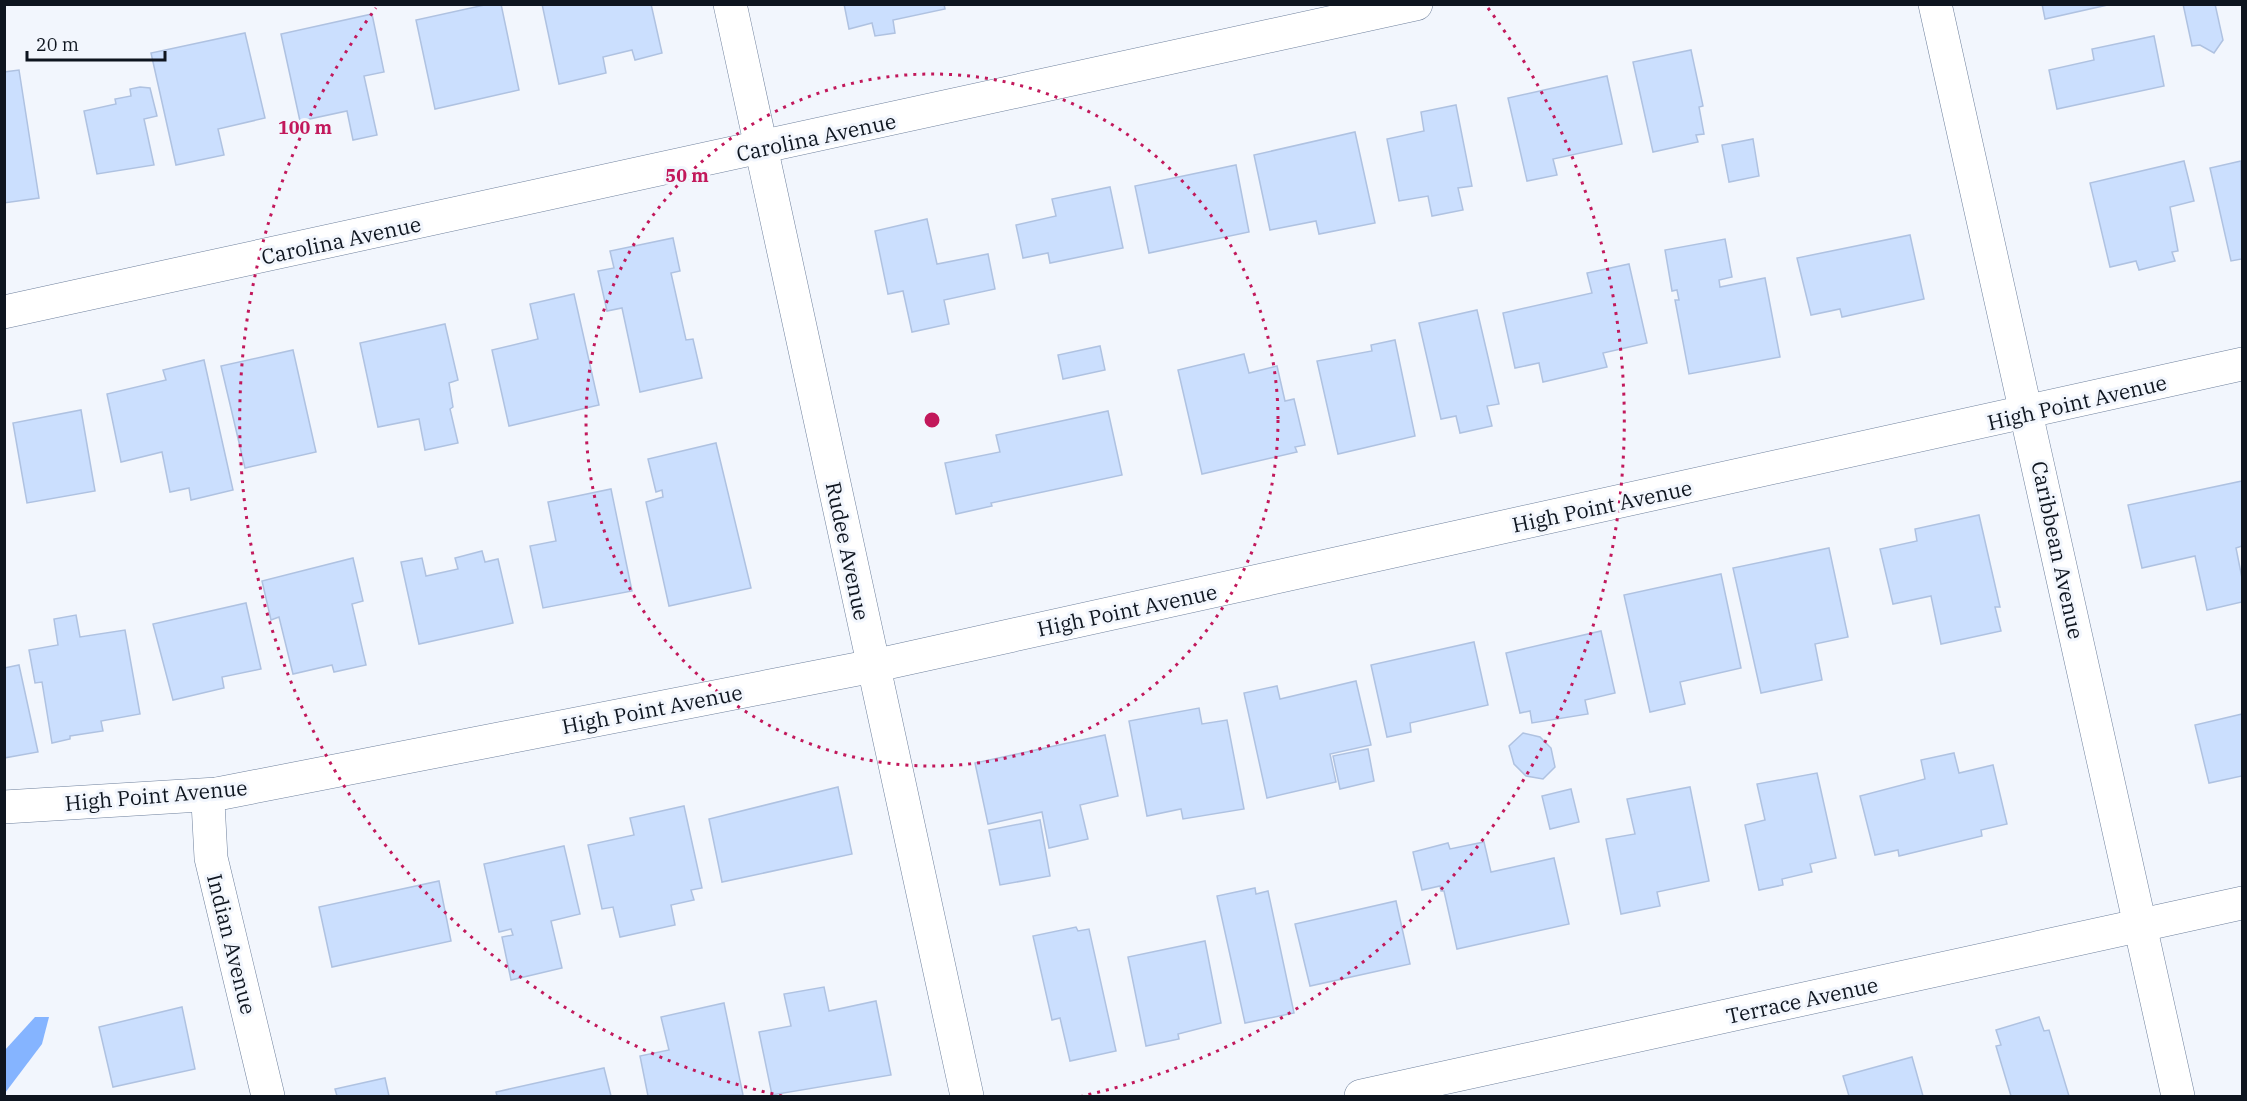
<svg xmlns="http://www.w3.org/2000/svg" width="2247" height="1101" font-family="'IBM Plex Serif',serif">
  <rect width="100%" height="100%" fill="#f2f6fd"/>
  <!-- water -->
  <path fill="#85b4ff" d="M 35,1017 L 49,1017 L 42,1044 L 5,1093 L 5,1050 Z"/>
  <!-- building -->
  <g fill="#cbdffe" stroke="#afc2e1" stroke-width="1.5">
    <path d="M 489,4 L 501,4 L 519,90 L 435,109 L 416,20 Z"/>
    <path d="M 542,4 L 651,4 L 662,53 L 635,60 L 632,50 L 603,57 L 606,73 L 559,84 Z"/>
    <path d="M 844,4 L 944,4 L 945,9 L 893,20 L 895,33 L 875,36 L 872,23 L 849,29 Z"/>
    <path d="M 2042,4 L 2112,4 L 2045,19 Z"/>
    <path d="M 2183,4 L 2215,4 L 2223,40 L 2214,53 L 2200,45 L 2192,46 Z"/>
    <path d="M 372,14 L 384,72 L 364,76 L 377,135 L 353,140 L 347,111 L 300,121 L 281,34 Z"/>
    <path d="M 245,33 L 265,118 L 218,129 L 224,155 L 176,165 L 151,53 Z"/>
    <path d="M 2154,36 L 2164,86 L 2057,109 L 2049,70 L 2094,60 L 2092,49 Z"/>
    <path d="M 1691,50 L 1703,106 L 1699,107 L 1704,134 L 1696,135 L 1698,142 L 1653,152 L 1633,62 Z"/>
    <path d="M 19,70 L 39,198 L 4,203 L 4,72 Z"/>
    <path d="M 1607,76 L 1622,144 L 1553,159 L 1557,175 L 1527,181 L 1508,98 Z"/>
    <path d="M 140,87 L 150,88 L 157,116 L 144,119 L 154,165 L 97,174 L 84,111 L 116,104 L 115,99 L 131,96 L 130,89 Z"/>
    <path d="M 1456,105 L 1472,186 L 1458,188 L 1463,210 L 1432,216 L 1428,196 L 1399,201 L 1387,139 L 1424,131 L 1421,112 Z"/>
    <path d="M 1355,132 L 1375,223 L 1319,234 L 1316,221 L 1270,230 L 1254,155 Z"/>
    <path d="M 1753,139 L 1759,176 L 1729,182 L 1722,145 Z"/>
    <path d="M 2184,161 L 2194,201 L 2170,207 L 2178,251 L 2172,252 L 2175,261 L 2139,270 L 2136,261 L 2110,267 L 2090,183 Z"/>
    <path d="M 2241,161 L 2242,259 L 2231,261 L 2210,168 Z"/>
    <path d="M 1236,165 L 1249,232 L 1149,253 L 1135,186 Z"/>
    <path d="M 1110,187 L 1123,248 L 1050,263 L 1048,253 L 1023,258 L 1016,225 L 1056,216 L 1052,199 Z"/>
    <path d="M 927,219 L 937,264 L 988,254 L 995,289 L 944,300 L 949,324 L 912,332 L 903,291 L 888,294 L 875,231 Z"/>
    <path d="M 1910,235 L 1924,299 L 1842,317 L 1840,309 L 1811,315 L 1797,258 Z"/>
    <path d="M 673,238 L 680,271 L 671,273 L 686,340 L 693,339 L 702,378 L 640,392 L 622,308 L 607,311 L 598,271 L 614,268 L 610,251 Z"/>
    <path d="M 1725,239 L 1732,277 L 1719,280 L 1720,287 L 1765,278 L 1780,357 L 1689,374 L 1675,300 L 1679,300 L 1677,290 L 1672,291 L 1665,250 Z"/>
    <path d="M 1629,264 L 1647,343 L 1603,353 L 1607,367 L 1543,382 L 1539,363 L 1515,368 L 1503,313 L 1592,293 L 1587,273 Z"/>
    <path d="M 574,294 L 599,405 L 509,426 L 492,350 L 538,339 L 530,304 Z"/>
    <path d="M 1477,310 L 1499,404 L 1487,406 L 1492,426 L 1460,433 L 1456,416 L 1441,419 L 1419,323 Z"/>
    <path d="M 445,324 L 458,380 L 449,383 L 453,407 L 450,409 L 458,443 L 425,450 L 419,419 L 378,427 L 360,343 Z"/>
    <path d="M 1395,340 L 1415,436 L 1338,454 L 1317,361 L 1372,351 L 1371,345 Z"/>
    <path d="M 1100,346 L 1105,370 L 1063,379 L 1058,355 Z"/>
    <path d="M 293,350 L 316,452 L 245,468 L 221,366 Z"/>
    <path d="M 1244,354 L 1249,373 L 1277,366 L 1285,401 L 1294,399 L 1305,445 L 1295,447 L 1297,452 L 1202,474 L 1178,370 Z"/>
    <path d="M 204,360 L 233,490 L 191,500 L 189,488 L 170,492 L 162,452 L 121,462 L 107,394 L 166,380 L 163,370 Z"/>
    <path d="M 81,410 L 95,491 L 27,503 L 13,423 Z"/>
    <path d="M 1108,411 L 1122,475 L 991,503 L 992,506 L 956,514 L 945,463 L 1000,452 L 996,435 Z"/>
    <path d="M 716,443 L 751,588 L 669,606 L 646,502 L 663,497 L 662,490 L 656,492 L 648,459 Z"/>
    <path d="M 2242,481 L 2242,546 L 2236,548 L 2242,578 L 2242,602 L 2207,610 L 2195,556 L 2142,568 L 2128,505 Z"/>
    <path d="M 611,489 L 632,591 L 543,608 L 530,546 L 556,541 L 548,502 Z"/>
    <path d="M 1979,515 L 2000,607 L 1995,607 L 2001,631 L 1941,644 L 1931,596 L 1893,604 L 1880,549 L 1917,541 L 1915,529 Z"/>
    <path d="M 1829,548 L 1848,637 L 1815,644 L 1822,680 L 1761,693 L 1733,568 Z"/>
    <path d="M 482,551 L 485,562 L 498,559 L 513,623 L 419,644 L 401,562 L 422,558 L 426,576 L 458,569 L 455,558 Z"/>
    <path d="M 353,558 L 363,601 L 352,604 L 366,665 L 334,672 L 332,665 L 293,674 L 279,617 L 271,620 L 262,581 Z"/>
    <path d="M 1721,574 L 1741,668 L 1680,682 L 1685,704 L 1650,712 L 1624,595 Z"/>
    <path d="M 246,603 L 261,669 L 222,677 L 224,688 L 173,700 L 153,624 Z"/>
    <path d="M 76,615 L 80,637 L 125,630 L 140,714 L 101,721 L 103,731 L 70,736 L 70,739 L 52,743 L 42,682 L 35,683 L 29,650 L 58,645 L 54,619 Z"/>
    <path d="M 1601,631 L 1615,693 L 1585,700 L 1588,714 L 1532,723 L 1530,711 L 1520,713 L 1506,653 Z"/>
    <path d="M 1474,642 L 1488,705 L 1410,723 L 1411,732 L 1387,737 L 1371,665 Z"/>
    <path d="M 19,665 L 38,752 L 4,758 L 4,668 Z"/>
    <path d="M 1356,681 L 1371,745 L 1330,754 L 1336,782 L 1267,798 L 1244,693 L 1277,686 L 1280,699 Z"/>
    <path d="M 1199,708 L 1202,724 L 1227,720 L 1244,809 L 1183,819 L 1181,809 L 1147,816 L 1129,721 Z"/>
    <path d="M 2242,714 L 2242,776 L 2209,783 L 2195,725 Z"/>
    <path d="M 1523,733 L 1540,737 L 1551,748 L 1555,767 L 1543,779 L 1526,776 L 1514,764 L 1509,746 Z"/>
    <path d="M 1105,735 L 1118,796 L 1080,805 L 1088,839 L 1049,848 L 1042,812 L 988,824 L 975,763 Z"/>
    <path d="M 1368,749 L 1374,781 L 1340,789 L 1333,756 Z"/>
    <path d="M 1954,753 L 1959,773 L 1993,765 L 2007,824 L 1981,830 L 1982,836 L 1899,856 L 1898,850 L 1875,855 L 1860,796 L 1925,779 L 1921,760 Z"/>
    <path d="M 1817,773 L 1836,858 L 1810,864 L 1812,872 L 1782,879 L 1783,885 L 1759,890 L 1745,825 L 1765,820 L 1757,784 Z"/>
    <path d="M 838,787 L 852,854 L 722,882 L 709,819 Z"/>
    <path d="M 1690,787 L 1709,881 L 1657,892 L 1660,906 L 1621,914 L 1606,839 L 1635,834 L 1627,799 Z"/>
    <path d="M 1571,789 L 1579,822 L 1550,829 L 1542,796 Z"/>
    <path d="M 684,806 L 702,888 L 691,890 L 694,900 L 671,905 L 675,925 L 620,937 L 613,907 L 602,909 L 588,845 L 634,835 L 630,818 Z"/>
    <path d="M 1040,820 L 1050,876 L 1000,885 L 989,830 Z"/>
    <path d="M 1484,842 L 1491,872 L 1554,858 L 1569,924 L 1457,949 L 1444,891 L 1441,891 L 1440,886 L 1422,890 L 1413,852 L 1448,843 L 1450,849 Z"/>
    <path d="M 564,846 L 580,914 L 551,921 L 562,968 L 511,980 L 502,937 L 513,935 L 511,929 L 499,932 L 484,864 Z"/>
    <path d="M 439,881 L 451,941 L 332,967 L 319,907 Z"/>
    <path d="M 1255,888 L 1256,894 L 1268,891 L 1294,1013 L 1245,1023 L 1217,896 Z"/>
    <path d="M 1396,901 L 1410,964 L 1310,986 L 1295,924 Z"/>
    <path d="M 1076,927 L 1078,931 L 1089,929 L 1116,1051 L 1070,1061 L 1060,1018 L 1052,1020 L 1033,936 Z"/>
    <path d="M 1205,941 L 1221,1023 L 1178,1034 L 1179,1039 L 1146,1046 L 1128,957 Z"/>
    <path d="M 824,987 L 829,1011 L 876,1001 L 891,1075 L 772,1095 L 759,1032 L 791,1026 L 784,994 Z"/>
    <path d="M 724,1003 L 743,1095 L 648,1096 L 640,1056 L 669,1050 L 661,1017 Z"/>
    <path d="M 182,1007 L 195,1069 L 113,1087 L 99,1027 Z"/>
    <path d="M 2039,1017 L 2044,1031 L 2049,1030 L 2069,1096 L 2011,1096 L 1996,1046 L 2001,1045 L 1996,1030 Z"/>
    <path d="M 1912,1057 L 1923,1096 L 1849,1096 L 1843,1076 Z"/>
    <path d="M 604,1068 L 611,1096 L 497,1096 L 496,1092 Z"/>
    <path d="M 385,1078 L 389,1096 L 337,1096 L 335,1089 Z"/>
  </g>
  <g fill="none" stroke-linecap="round" stroke-linejoin="round">
    <!-- minor casing -->
    <g stroke="#6f819d" stroke-width="34">
      <g id="minor">
        <path d="M 730,4 L 967,1096"/>
        <path d="M 1935,4 L 2178,1096"/>
        <path d="M 4,312 L 1416,4"/>
        <path d="M 217,794 L 208,802 L 211,858 L 268,1096"/>
        <path d="M 4,807 L 217,794 L 873,666 L 2242,364"/>
        <path d="M 1361,1096 L 2242,903"/>
      </g>
    </g>
    <!-- minor -->
    <use href="#minor" stroke="#fff" stroke-width="33"/>
  </g>
  <!-- distance rings -->
  <g fill="none" stroke="#c2185b" stroke-width="3" stroke-dasharray="3 6">
    <circle cx="932" cy="420" r="346"/>
    <path d="M782 1096A692 692 0 0 1 376 8M1488 8A692 692 0 0 1 1082 1096"/>
  </g>
  <g text-anchor="middle" dominant-baseline="central" stroke-width="6" stroke-linejoin="round" paint-order="stroke">
    <!-- street labels -->
    <g font-size="21" fill="#0e151f" stroke="#f2f6fd">
      <text transform="translate(816 137) rotate(-12)">Carolina Avenue</text>
      <text transform="translate(341 240) rotate(-12)">Carolina Avenue</text>
      <text transform="translate(2077 402) rotate(-13)">High Point Avenue</text>
      <text transform="translate(1602 506) rotate(-12)">High Point Avenue</text>
      <text transform="translate(2058 550) rotate(78)">Caribbean Avenue</text>
      <text transform="translate(848 551) rotate(78)">Rudee Avenue</text>
      <text transform="translate(1127 610) rotate(-12)">High Point Avenue</text>
      <text transform="translate(652 709) rotate(-11)">High Point Avenue</text>
      <text transform="translate(156 795) rotate(-5)">High Point Avenue</text>
      <text transform="translate(232 944) rotate(76)">Indian Avenue</text>
      <text transform="translate(1802 1000) rotate(-12)">Terrace Avenue</text>
    </g>
  </g>
  <circle cx="932" cy="420" r="9" fill="#c2185b" stroke="#f2f6fd" stroke-width="3"/>
  <g font-size="18" text-anchor="middle" font-weight="bold" fill="#c2185b" stroke="#f2f6fd" stroke-width="6" stroke-linejoin="round" paint-order="stroke">
    <text x="305" y="134">100 m</text>
    <text x="687" y="182">50 m</text>
  </g>
  <!-- border -->
  <rect width="2247" height="1101" fill="none" stroke="#0e151f" stroke-width="12"/>
  <!-- scale -->
  <path d="M27 51v9h138v-9" fill="none" stroke="#0e151f" stroke-width="3"/>
  <text x="36" y="51" font-size="18" fill="#0e151f" stroke="#f2f6fd" stroke-width="4.5" paint-order="stroke">20 m</text>
</svg>
